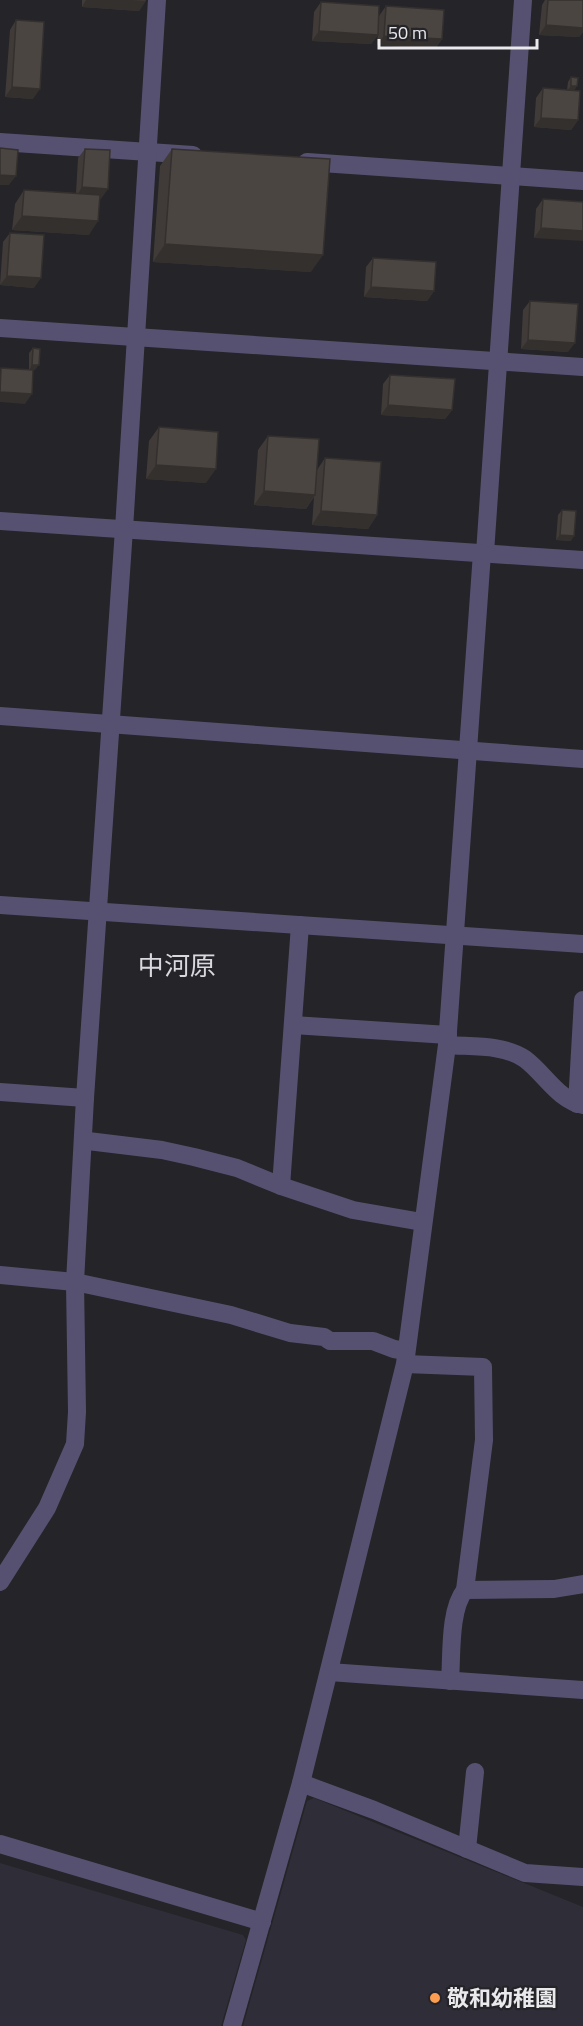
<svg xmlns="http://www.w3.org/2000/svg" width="583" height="2026" font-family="'Titillium Web','Noto Sans JP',sans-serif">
  <rect width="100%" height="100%" fill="#252429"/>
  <!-- built -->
  <g fill="#2f2d38">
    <path d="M 314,1798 L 583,1907 L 583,2026 L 243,2026 L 307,1801 Z"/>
    <path d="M 0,1863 L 243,1935 L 246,1940 L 221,2026 L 0,2026 Z"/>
  </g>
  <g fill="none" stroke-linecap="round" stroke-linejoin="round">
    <!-- minor -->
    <g stroke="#575171" stroke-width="18">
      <path d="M 0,142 L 193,155"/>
      <path d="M 307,162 L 583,181"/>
      <path d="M 0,328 L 583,367"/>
      <path d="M 0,521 L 583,560"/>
      <path d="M 485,553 L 523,0"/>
      <path d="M 0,716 L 583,759"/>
      <path d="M 0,905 L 583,944"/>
      <path d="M 293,1025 L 448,1035"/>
      <path d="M 447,1045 C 472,1047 503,1044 525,1059 C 545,1074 558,1100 583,1105"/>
      <path d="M 0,1092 L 85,1098"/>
      <path d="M 577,1104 L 583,1000"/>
      <path d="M 83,1137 L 88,1141 L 162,1150 L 194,1157 L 237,1168 L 281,1186 L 353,1210 L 422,1222"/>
      <path d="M 281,1186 L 300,925"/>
      <path d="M 0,1275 L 75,1282 L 231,1315 L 290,1333 L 324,1337 L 330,1341 L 373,1341 L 394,1349 L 406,1351"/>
      <path d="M 405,1364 L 483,1367 L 484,1440 L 465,1590 C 449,1610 452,1655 450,1681"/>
      <path d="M 0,1582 L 47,1508 L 75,1444 L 77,1412 L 75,1282 L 85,1098 L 124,529 L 157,0"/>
      <path d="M 465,1590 L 554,1589 L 583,1584"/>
      <path d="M 329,1672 L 583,1690"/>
      <path d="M 301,1783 L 374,1810 L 525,1873 L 583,1877"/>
      <path d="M 0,1844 L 262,1922"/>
      <path d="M 467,1849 L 475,1772"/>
      <path d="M 232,2026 L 301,1783 L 405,1364 L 447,1045 L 482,553"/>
    </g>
  </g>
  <!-- wall -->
  <g fill="#403b38">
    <path d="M 82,0 L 146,0 L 139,11 L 82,7 Z"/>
    <path d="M 545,0 L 583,0 L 583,32 L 579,37 L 539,35 L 542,5 Z"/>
    <path d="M 321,2 L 378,35 L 371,44 L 312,41 L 314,12 Z"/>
    <path d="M 386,6 L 442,39 L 435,49 L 377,45 L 379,16 Z"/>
    <path d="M 16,20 L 33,99 L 5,97 L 10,30 Z"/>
    <path d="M 571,77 L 574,90 L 578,120 L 571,130 L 534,127 L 536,98 L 543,88 L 567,90 L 568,82 Z"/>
    <path d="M 85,149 L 101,199 L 100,198 L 89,235 L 12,230 L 15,204 L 24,190 L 76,193 L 78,158 Z"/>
    <path d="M 172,149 L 311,272 L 153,262 L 160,166 Z"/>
    <path d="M 543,199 L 583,202 L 534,238 L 536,209 Z"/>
    <path d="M 10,233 L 34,288 L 0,285 L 3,242 Z"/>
    <path d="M 373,258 L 434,291 L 427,301 L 364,297 L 366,267 Z"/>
    <path d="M 530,301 L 568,352 L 521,349 L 523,310 Z"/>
    <path d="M 33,348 L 35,370 L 29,370 L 29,353 Z"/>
    <path d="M 390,375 L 452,410 L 445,419 L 381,415 L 383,384 Z"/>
    <path d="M 159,427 L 206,483 L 146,479 L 149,441 Z"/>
    <path d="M 268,436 L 317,470 L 325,458 L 377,515 L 368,529 L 312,525 L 314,497 L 306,509 L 254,505 L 258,450 Z"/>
    <path d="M 562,510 L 571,541 L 556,540 L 558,515 Z"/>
  </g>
  <!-- shaded-wall -->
  <g fill="#34302e">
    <path d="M 86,0 L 132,0 L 146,1 L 139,11 L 82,7 Z"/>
    <path d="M 546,25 L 583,28 L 583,32 L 579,37 L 539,35 Z"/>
    <path d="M 319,31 L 378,35 L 371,44 L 312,41 Z"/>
    <path d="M 384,36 L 442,39 L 435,49 L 377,45 Z"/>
    <path d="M 571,86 L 577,86 L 574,91 L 567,91 Z"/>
    <path d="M 12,87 L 40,89 L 33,99 L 5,97 Z"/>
    <path d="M 541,118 L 578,120 L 571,130 L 534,127 Z"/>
    <path d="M 0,175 L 16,176 L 9,185 L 0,185 Z"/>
    <path d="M 82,187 L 108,189 L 101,199 L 76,197 Z"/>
    <path d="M 22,216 L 98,221 L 89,235 L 12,230 Z"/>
    <path d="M 541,228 L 583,231 L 583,241 L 534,238 Z"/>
    <path d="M 165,244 L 323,255 L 311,272 L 153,262 Z"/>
    <path d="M 7,276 L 41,278 L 34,288 L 0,285 Z"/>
    <path d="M 371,287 L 434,291 L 427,301 L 364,297 Z"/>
    <path d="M 528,340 L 575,343 L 568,352 L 521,349 Z"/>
    <path d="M 32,365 L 39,365 L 35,370 L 29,370 Z"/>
    <path d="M 0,392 L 32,394 L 25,404 L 0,402 Z"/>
    <path d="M 388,405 L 452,410 L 445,419 L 381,415 Z"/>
    <path d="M 156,465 L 216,469 L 206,483 L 146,479 Z"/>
    <path d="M 264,491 L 315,495 L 306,509 L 254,505 Z"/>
    <path d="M 321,511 L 377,515 L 368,529 L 312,525 Z"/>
    <path d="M 560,535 L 574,536 L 571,541 L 556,540 Z"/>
  </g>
  <!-- building -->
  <g fill="#4a4541" stroke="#34302e" stroke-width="1.5">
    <path d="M 548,0 L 583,0 L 583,28 L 546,25 Z"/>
    <path d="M 321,2 L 379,6 L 378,35 L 319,31 Z"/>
    <path d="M 386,6 L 444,10 L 442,39 L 384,36 Z"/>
    <path d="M 16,20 L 44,22 L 40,89 L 12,87 Z"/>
    <path d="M 571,77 L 578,78 L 577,86 L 571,86 Z"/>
    <path d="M 543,88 L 580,91 L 578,120 L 541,118 Z"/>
    <path d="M 0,148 L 18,150 L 16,176 L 0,175 Z"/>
    <path d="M 85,149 L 110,150 L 108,189 L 82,187 Z"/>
    <path d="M 172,149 L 330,159 L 323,255 L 165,244 Z"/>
    <path d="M 24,190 L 100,195 L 98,221 L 22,216 Z"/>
    <path d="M 543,199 L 583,202 L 583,231 L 541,228 Z"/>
    <path d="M 10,233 L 44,235 L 41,278 L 7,276 Z"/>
    <path d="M 373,258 L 436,262 L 434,291 L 371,287 Z"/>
    <path d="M 530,301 L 578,304 L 575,343 L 528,340 Z"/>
    <path d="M 33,348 L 40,349 L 39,365 L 32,365 Z"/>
    <path d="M 1,368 L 33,370 L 32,394 L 0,392 Z"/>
    <path d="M 390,375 L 455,379 L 452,410 L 388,405 Z"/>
    <path d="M 159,427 L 218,432 L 216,469 L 156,465 Z"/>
    <path d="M 268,436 L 319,439 L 315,495 L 264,491 Z"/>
    <path d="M 325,458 L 381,462 L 377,515 L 321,511 Z"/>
    <path d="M 562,510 L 576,511 L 574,536 L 560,535 Z"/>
  </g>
  <!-- markers -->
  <circle fill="#fb9e51" stroke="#252429" stroke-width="2" cx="435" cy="1998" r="6"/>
  <g text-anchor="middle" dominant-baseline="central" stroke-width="4.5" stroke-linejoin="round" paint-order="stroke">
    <!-- poi labels -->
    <g font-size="22" font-weight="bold" fill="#eaeaed" stroke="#252429" text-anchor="start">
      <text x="447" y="1998">敬和幼稚園</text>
    </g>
    <!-- quarter labels -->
    <g font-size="26" fill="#d9d8de" stroke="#252429">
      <text x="177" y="965">中河原</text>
    </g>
  </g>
  <!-- scale -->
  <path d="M379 39v9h158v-9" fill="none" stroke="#eaeaed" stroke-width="3"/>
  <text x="388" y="39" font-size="18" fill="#eaeaed" stroke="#252429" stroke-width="4.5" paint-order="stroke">50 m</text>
</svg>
